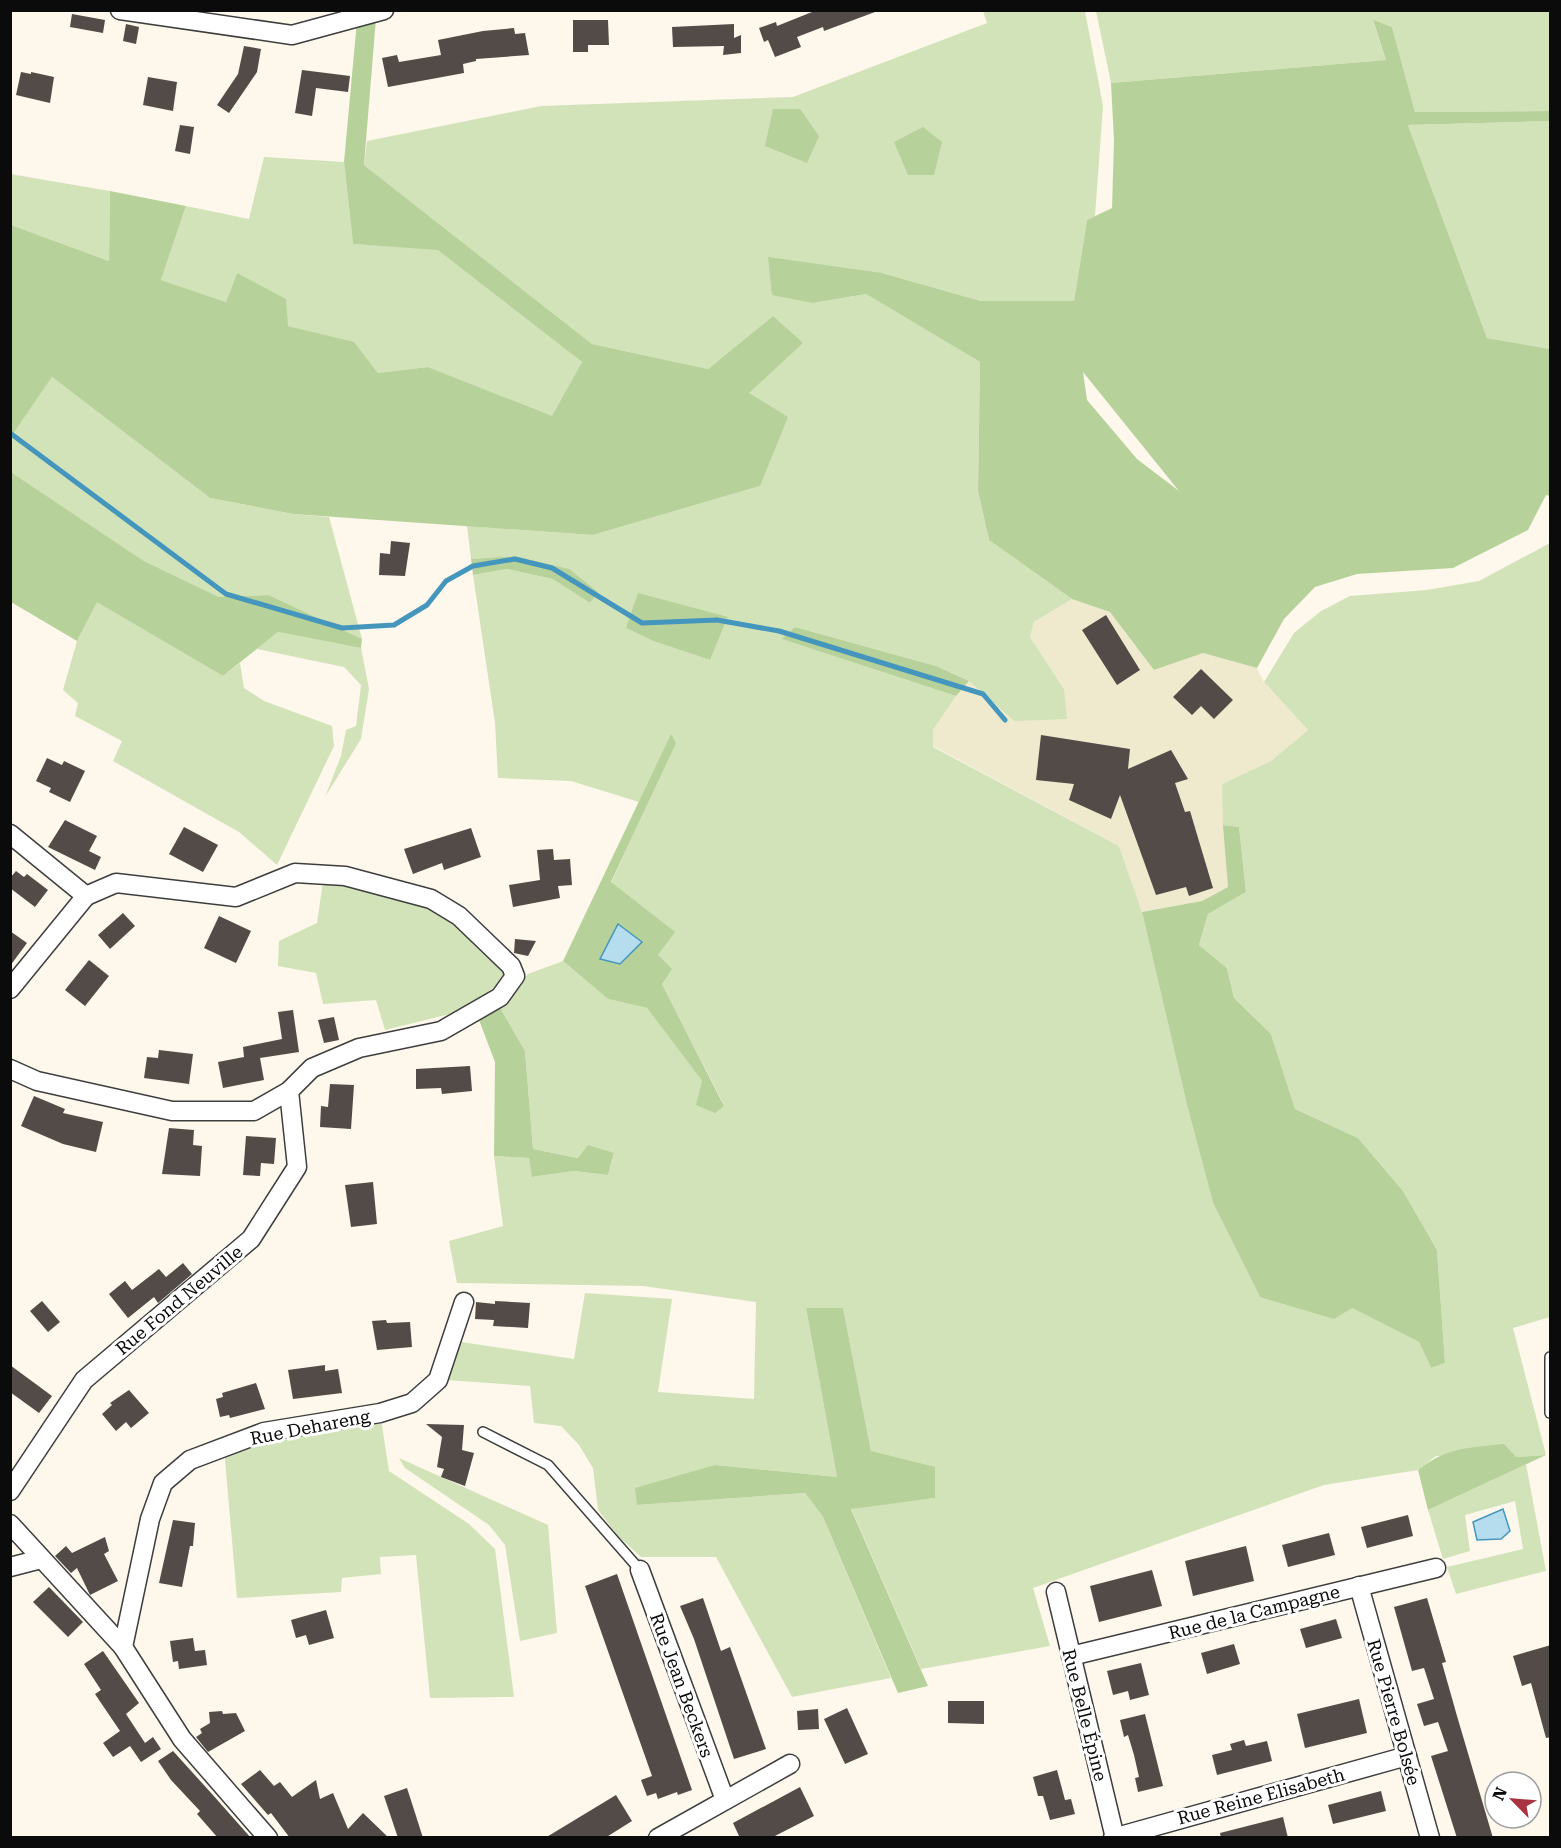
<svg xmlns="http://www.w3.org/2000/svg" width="1561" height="1848" font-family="'Roboto Serif',serif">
  <rect width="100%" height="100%" fill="#fdf8eb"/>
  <!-- farmland -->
  <path fill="#efeace" d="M 1072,599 L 1110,612 L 1154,670 L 1203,653 L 1257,668 L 1264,682 L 1308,730 L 1271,761 L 1222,784 L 1228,887 L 1202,901 L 1142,912 L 1119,846 L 933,746 L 933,730 L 956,696 L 969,681 L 1014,721 L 1064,689 L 1030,637 L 1034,622 Z"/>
  <!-- green -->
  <g fill="#d2e3b9" fill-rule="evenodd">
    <path d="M 983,11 L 1085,11 L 1103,106 L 1095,216 L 1087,220 L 1074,301 L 981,301 L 882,273 L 813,303 L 866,294 L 980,362 L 978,491 L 989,540 L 1072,599 L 1034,622 L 1030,637 L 1064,689 L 1067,719 L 1014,721 L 969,681 L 936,666 L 795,627 L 783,639 L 956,696 L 933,730 L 933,747 L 1119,846 L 1142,912 L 1187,1105 L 1213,1203 L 1260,1297 L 1352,1308 L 1419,1342 L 1431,1368 L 1445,1363 L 1437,1250 L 1403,1191 L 1358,1138 L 1295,1109 L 1271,1034 L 1234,998 L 1227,968 L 1199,945 L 1208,914 L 1246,892 L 1239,827 L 1223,825 L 1222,784 L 1271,761 L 1308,730 L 1264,682 L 1294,633 L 1321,611 L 1350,596 L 1427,590 L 1479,581 L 1550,543 L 1550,1317 L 1513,1328 L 1546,1455 L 1516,1457 L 1436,1456 L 1418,1470 L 1324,1485 L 1033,1588 L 1050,1646 L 921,1669 L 851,1508 L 935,1498 L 871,1451 L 843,1308 L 806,1308 L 837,1477 L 715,1465 L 637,1505 L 805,1493 L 823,1517 L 891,1678 L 792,1697 L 716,1557 L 641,1557 L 618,1536 L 598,1510 L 593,1468 L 579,1445 L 561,1426 L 534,1423 L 530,1386 L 447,1380 L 461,1342 L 574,1359 L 585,1293 L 672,1299 L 658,1392 L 754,1399 L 756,1302 L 643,1286 L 457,1283 L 449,1241 L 503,1226 L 494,1156 L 529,1158 L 533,1177 L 574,1171 L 608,1175 L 614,1154 L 579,1158 L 533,1149 L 525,1051 L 499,1006 L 528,974 L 563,961 L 608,999 L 647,1008 L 702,1081 L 724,1105 L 662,984 L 658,955 L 674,932 L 611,883 L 675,743 L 671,735 L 639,802 L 571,781 L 498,778 L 495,723 L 473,575 L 507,569 L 554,579 L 590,603 L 597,592 L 514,556 L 471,559 L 467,526 L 593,535 L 760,486 L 749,394 L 773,316 L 708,369 L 592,344 L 364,165 L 367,141 L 541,106 L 793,97 L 987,23 ZM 728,617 L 710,660 L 653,641 L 626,628 Z"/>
    <path d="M 1096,11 L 1550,11 L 1550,111 L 1415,112 L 1392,27 L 1373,21 L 1386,60 L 1111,83 Z"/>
    <path d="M 1550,121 L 1550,349 L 1487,338 L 1408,125 Z"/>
    <path d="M 264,157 L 344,162 L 353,244 L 438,249 L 582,362 L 552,417 L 428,367 L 378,373 L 354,343 L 288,326 L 237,273 L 226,302 L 161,280 L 186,206 L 249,219 Z"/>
    <path d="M 10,174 L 110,191 L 109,261 L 11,225 Z"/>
    <path d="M 52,377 L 210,498 L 293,514 L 329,517 L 362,639 L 269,595 L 219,597 L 144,561 L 11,472 L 11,437 Z"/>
    <path d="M 97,601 L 223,676 L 240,663 L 244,688 L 264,701 L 332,726 L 334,746 L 277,865 L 239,832 L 113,761 L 122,741 L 75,716 L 78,703 L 63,690 L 77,641 Z"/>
    <path d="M 278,632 L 361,648 L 369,689 L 361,739 L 325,797 L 341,756 L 346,730 L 356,726 L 361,685 L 344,667 L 257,649 Z"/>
    <path d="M 323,881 L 427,905 L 464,923 L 508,976 L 466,1010 L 385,1030 L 376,1000 L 323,1004 L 316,973 L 278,966 L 279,941 L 317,923 Z"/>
    <path d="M 381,1419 L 389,1471 L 469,1524 L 495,1549 L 514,1697 L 430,1698 L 416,1555 L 380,1557 L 381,1574 L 342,1578 L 341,1592 L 237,1598 L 224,1448 Z"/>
    <path d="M 399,1458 L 548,1525 L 557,1633 L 520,1641 L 505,1545 L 489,1525 L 405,1468 Z"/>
    <path d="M 1526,1464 L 1546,1571 L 1456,1594 L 1447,1567 L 1523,1549 L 1515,1501 L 1465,1515 L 1470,1551 L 1443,1559 L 1428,1510 Z"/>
  </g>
  <!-- forest -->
  <g fill="#b7d19a" fill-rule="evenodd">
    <path d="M 376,18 L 364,165 L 592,344 L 708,369 L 773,316 L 803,343 L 749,393 L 788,417 L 760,486 L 593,535 L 293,514 L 210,498 L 52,377 L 11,437 L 11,225 L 109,261 L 110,191 L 186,206 L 161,280 L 226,302 L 237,273 L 286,299 L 288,326 L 354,342 L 378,373 L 428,367 L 552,416 L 582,362 L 438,250 L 353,244 L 344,162 L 357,21 Z"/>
    <path d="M 1373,20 L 1392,27 L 1415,112 L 1550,111 L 1550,121 L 1408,125 L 1487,338 L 1550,349 L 1550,496 L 1546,495 L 1528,530 L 1453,568 L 1357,574 L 1315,587 L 1284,619 L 1257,668 L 1203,653 L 1154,670 L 1110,612 L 1072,599 L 989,540 L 978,491 L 980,362 L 866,294 L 813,303 L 772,295 L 768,257 L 882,273 L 981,301 L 1074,301 L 1087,220 L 1112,208 L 1114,140 L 1111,83 L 1386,60 ZM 1083,372 L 1179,491 L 1137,459 L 1087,400 Z"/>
    <path d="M 773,109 L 800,109 L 819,136 L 807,163 L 765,146 Z"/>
    <path d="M 923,127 L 942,142 L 934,175 L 908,175 L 894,142 Z"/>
    <path d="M 11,472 L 144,561 L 219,597 L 269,595 L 362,639 L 361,648 L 278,632 L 223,676 L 97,602 L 77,641 L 11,602 Z"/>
    <path d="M 514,556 L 569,569 L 598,592 L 590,603 L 553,579 L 507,569 L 473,575 L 471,559 Z"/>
    <path d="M 638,593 L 728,617 L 710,660 L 653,641 L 626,628 Z"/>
    <path d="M 795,627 L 936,666 L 969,681 L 956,696 L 782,639 Z"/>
    <path d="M 671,734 L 676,743 L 611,882 L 675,932 L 658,955 L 672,969 L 662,984 L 724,1106 L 715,1113 L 696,1105 L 702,1081 L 647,1008 L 608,999 L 563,961 Z"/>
    <path d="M 1223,825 L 1239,827 L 1246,892 L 1208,914 L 1199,945 L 1227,968 L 1234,998 L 1271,1034 L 1295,1109 L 1358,1138 L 1403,1191 L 1437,1250 L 1445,1363 L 1431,1368 L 1419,1342 L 1352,1308 L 1334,1319 L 1260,1297 L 1213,1203 L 1187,1105 L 1142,912 L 1202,901 L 1228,887 Z"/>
    <path d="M 499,1006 L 525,1051 L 533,1149 L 578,1158 L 588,1145 L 614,1153 L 608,1175 L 574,1171 L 532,1177 L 529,1158 L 494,1156 L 495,1062 L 479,1020 Z"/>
    <path d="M 806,1308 L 843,1308 L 871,1451 L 935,1467 L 935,1498 L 851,1509 L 928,1686 L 898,1693 L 823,1517 L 805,1493 L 637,1505 L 635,1488 L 715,1465 L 837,1477 Z"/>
    <path d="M 1504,1444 L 1516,1457 L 1546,1455 L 1428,1510 L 1418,1470 C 1447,1447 1468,1448 1504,1444 Z"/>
  </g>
  <!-- water -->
  <g fill="#b5ddee" stroke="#4596bd" stroke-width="1.5">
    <path d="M 618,924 L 642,942 L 620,964 L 600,959 Z"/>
    <path d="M 1503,1509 L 1510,1531 L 1501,1539 L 1477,1540 L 1473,1522 Z"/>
  </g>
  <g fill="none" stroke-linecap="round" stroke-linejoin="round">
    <!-- stream -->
    <path stroke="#4596bd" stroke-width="5" d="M 10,433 L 226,594 L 342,628 L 394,625 L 427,605 L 446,581 L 473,566 L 515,559 L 552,568 L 642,623 L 717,620 L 779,631 L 983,694 L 1005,720"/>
  </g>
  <!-- building -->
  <g fill="#524b48">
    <path d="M 817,10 L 875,12 L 824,31 L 823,27 L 797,37 L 801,47 L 775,57 L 768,40 L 764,42 L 759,28 L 776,22 L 777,26 Z"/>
    <path d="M 72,14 L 105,20 L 103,33 L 70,27 Z"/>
    <path d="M 573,20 L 608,20 L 609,45 L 588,45 L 588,52 L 573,52 Z"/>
    <path d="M 126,24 L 139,27 L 136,44 L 123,41 Z"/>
    <path d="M 734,24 L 734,38 L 741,35 L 741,53 L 723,55 L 724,46 L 673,47 L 672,27 Z"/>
    <path d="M 514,28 L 515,34 L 525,33 L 529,55 L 476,59 L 476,61 L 463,64 L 464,73 L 388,87 L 382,58 L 397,55 L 399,62 L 441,55 L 438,40 L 483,31 Z"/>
    <path d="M 244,46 L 261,49 L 257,72 L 229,113 L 217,105 L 238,74 Z"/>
    <path d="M 302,70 L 350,76 L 348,92 L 316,88 L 312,116 L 295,113 Z"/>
    <path d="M 21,72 L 31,74 L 31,72 L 54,77 L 50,103 L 16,95 Z"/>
    <path d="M 148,77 L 177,82 L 173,111 L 143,105 Z"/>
    <path d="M 180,125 L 194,127 L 190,154 L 175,151 Z"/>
    <path d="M 391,541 L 410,543 L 405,576 L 379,575 L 380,553 L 390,554 Z"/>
    <path d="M 1106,615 L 1140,670 L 1117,685 L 1082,630 Z"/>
    <path d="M 1201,669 L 1233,700 L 1214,719 L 1201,706 L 1192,715 L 1173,697 Z"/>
    <path d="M 1041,735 L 1130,749 L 1128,769 L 1171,750 L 1188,779 L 1175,783 L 1185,812 L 1190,811 L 1213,888 L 1189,896 L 1186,887 L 1156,895 L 1120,795 L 1111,819 L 1069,800 L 1074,784 L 1036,780 Z"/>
    <path d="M 47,758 L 62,765 L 64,761 L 85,771 L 70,802 L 49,792 L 51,788 L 36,781 Z"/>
    <path d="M 65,820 L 97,836 L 89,851 L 101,857 L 95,870 L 48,847 Z"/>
    <path d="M 184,827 L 218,845 L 203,872 L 169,854 Z"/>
    <path d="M 471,828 L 481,857 L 444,870 L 442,863 L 413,874 L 404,849 Z"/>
    <path d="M 553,849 L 554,860 L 570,859 L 572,885 L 558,886 L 560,898 L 513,907 L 509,885 L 540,880 L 537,850 Z"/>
    <path d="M 16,871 L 24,877 L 27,874 L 48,890 L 35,907 L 10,888 L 10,878 Z"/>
    <path d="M 123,913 L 135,926 L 110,949 L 98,935 Z"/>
    <path d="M 219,916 L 251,931 L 236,963 L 204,948 Z"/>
    <path d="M 10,931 L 27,943 L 10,966 Z"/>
    <path d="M 515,939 L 536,941 L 528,956 L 514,953 Z"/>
    <path d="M 89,960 L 109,976 L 85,1006 L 65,990 Z"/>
    <path d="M 293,1010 L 299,1052 L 260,1058 L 264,1080 L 223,1088 L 218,1062 L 244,1057 L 243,1047 L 282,1039 L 278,1012 Z"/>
    <path d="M 334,1017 L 339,1040 L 324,1043 L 318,1020 Z"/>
    <path d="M 159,1050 L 193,1054 L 189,1084 L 144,1078 L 147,1057 L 158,1058 Z"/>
    <path d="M 470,1066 L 472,1091 L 442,1094 L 441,1088 L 416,1089 L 416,1069 Z"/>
    <path d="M 330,1084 L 354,1085 L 351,1129 L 320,1127 L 321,1106 L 328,1107 Z"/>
    <path d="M 34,1096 L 65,1109 L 63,1113 L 103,1122 L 96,1152 L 63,1144 L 21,1126 Z"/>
    <path d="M 169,1128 L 194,1130 L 193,1145 L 202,1146 L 200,1176 L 162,1174 Z"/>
    <path d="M 246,1136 L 276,1138 L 274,1164 L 261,1163 L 260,1176 L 243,1175 Z"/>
    <path d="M 373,1182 L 377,1224 L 351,1227 L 345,1185 Z"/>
    <path d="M 183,1263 L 192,1274 L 158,1303 L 154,1297 L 128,1318 L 109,1294 L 125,1281 L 132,1290 L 159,1269 L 166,1277 Z"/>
    <path d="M 42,1301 L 60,1322 L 48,1332 L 30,1311 Z"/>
    <path d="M 495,1301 L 530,1303 L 528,1328 L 493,1326 L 494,1320 L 475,1319 L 476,1302 L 495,1304 Z"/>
    <path d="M 386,1320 L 387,1323 L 410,1322 L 412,1347 L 377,1350 L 372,1321 Z"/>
    <path d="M 10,1365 L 52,1396 L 39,1413 L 10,1392 Z"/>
    <path d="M 325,1365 L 325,1371 L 338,1369 L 342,1393 L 293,1399 L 288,1370 Z"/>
    <path d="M 256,1383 L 265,1409 L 230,1418 L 229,1415 L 220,1417 L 216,1399 L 223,1397 L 222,1393 Z"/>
    <path d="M 129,1390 L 149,1413 L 131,1428 L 126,1422 L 116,1431 L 102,1414 L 112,1405 L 110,1403 Z"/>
    <path d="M 426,1424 L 464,1425 L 462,1450 L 474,1453 L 465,1486 L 441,1477 L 444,1469 L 437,1467 L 442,1437 Z"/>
    <path d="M 1408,1515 L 1413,1536 L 1367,1548 L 1361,1527 Z"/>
    <path d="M 173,1520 L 195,1523 L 193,1546 L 190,1546 L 182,1587 L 159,1583 Z"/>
    <path d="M 1329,1533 L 1335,1555 L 1288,1567 L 1282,1545 Z"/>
    <path d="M 105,1537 L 109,1551 L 104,1554 L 118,1581 L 90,1595 L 77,1568 L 71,1573 L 55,1556 L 66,1546 L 72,1553 Z"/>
    <path d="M 1246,1546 L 1254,1581 L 1193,1596 L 1185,1561 Z"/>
    <path d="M 1152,1570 L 1162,1606 L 1099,1622 L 1090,1586 Z"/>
    <path d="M 617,1574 L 692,1790 L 678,1795 L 677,1792 L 658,1799 L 656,1793 L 647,1796 L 641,1780 L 652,1776 L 585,1586 Z"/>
    <path d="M 49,1587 L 83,1622 L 68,1637 L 33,1602 Z"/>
    <path d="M 703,1598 L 721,1651 L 730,1647 L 766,1749 L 734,1759 L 694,1639 L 680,1606 Z"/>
    <path d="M 1427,1598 L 1446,1662 L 1442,1663 L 1457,1716 L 1493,1838 L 1457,1838 L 1431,1756 L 1448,1751 L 1438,1722 L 1424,1726 L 1417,1704 L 1434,1699 L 1424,1668 L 1412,1671 L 1394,1607 Z"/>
    <path d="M 326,1610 L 334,1638 L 309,1645 L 306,1635 L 296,1638 L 291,1620 Z"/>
    <path d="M 1336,1619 L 1342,1638 L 1306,1648 L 1300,1629 Z"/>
    <path d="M 193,1638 L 195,1651 L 205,1650 L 207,1665 L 179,1669 L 178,1661 L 173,1662 L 170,1641 Z"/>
    <path d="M 1234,1644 L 1240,1664 L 1207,1674 L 1201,1653 Z"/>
    <path d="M 1551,1645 L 1551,1737 L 1546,1738 L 1531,1683 L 1522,1686 L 1513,1656 Z"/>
    <path d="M 103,1651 L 139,1703 L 126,1714 L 145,1743 L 153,1737 L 161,1749 L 141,1762 L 130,1746 L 113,1757 L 103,1743 L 120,1731 L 95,1694 L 101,1690 L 84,1664 Z"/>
    <path d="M 1141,1663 L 1149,1695 L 1130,1700 L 1128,1691 L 1113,1695 L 1107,1671 Z"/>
    <path d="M 1359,1699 L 1367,1733 L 1305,1748 L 1297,1714 Z"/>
    <path d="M 948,1701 L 984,1701 L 984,1724 L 948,1723 Z"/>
    <path d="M 847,1708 L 868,1754 L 845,1764 L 824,1719 Z"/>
    <path d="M 818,1709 L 819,1729 L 798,1730 L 797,1711 Z"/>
    <path d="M 222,1711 L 223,1714 L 236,1713 L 245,1731 L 208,1752 L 196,1737 L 202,1733 L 200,1729 L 210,1723 L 209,1712 Z"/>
    <path d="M 1145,1714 L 1163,1786 L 1138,1792 L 1135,1778 L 1139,1777 L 1134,1755 L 1128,1735 L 1124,1737 L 1120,1720 Z"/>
    <path d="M 1244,1740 L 1246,1746 L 1267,1741 L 1272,1761 L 1217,1775 L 1212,1755 L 1232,1750 L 1230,1744 Z"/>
    <path d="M 173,1751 L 212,1794 L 251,1838 L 218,1838 L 197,1814 L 200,1811 L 171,1780 L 158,1761 Z"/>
    <path d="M 260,1770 L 274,1786 L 280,1782 L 292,1797 L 316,1780 L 320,1799 L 333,1793 L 348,1829 L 363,1813 L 389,1838 L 290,1838 L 271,1813 L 268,1815 L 241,1784 Z"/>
    <path d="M 1057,1770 L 1065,1800 L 1071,1799 L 1075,1814 L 1050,1820 L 1043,1796 L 1038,1796 L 1033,1777 Z"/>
    <path d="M 800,1787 L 814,1816 L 771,1838 L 740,1838 L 733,1823 Z"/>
    <path d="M 407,1788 L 416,1816 L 423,1838 L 398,1838 L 384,1796 Z"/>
    <path d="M 1381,1791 L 1386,1811 L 1333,1824 L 1328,1805 Z"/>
    <path d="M 616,1795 L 632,1821 L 605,1838 L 545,1838 Z"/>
    <path d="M 1283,1817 L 1288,1838 L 1221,1838 L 1220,1833 Z"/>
  </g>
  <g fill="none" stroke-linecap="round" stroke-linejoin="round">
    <!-- service casing -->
    <g stroke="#3e3e3e" stroke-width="12">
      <g id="service">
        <path d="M 1550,1413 L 1550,1357"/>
        <path d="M 483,1432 L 548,1465 L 640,1570"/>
      </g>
    </g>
    <!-- minor casing -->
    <g stroke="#3e3e3e" stroke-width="21">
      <g id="minor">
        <path d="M 120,10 L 292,35 L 384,10"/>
        <path d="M 10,834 L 86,896 L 116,883 L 236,897 L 295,873 L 345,876 L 431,899 L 459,916 L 511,966 L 515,976 L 500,997 L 441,1031 L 359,1048 L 312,1068 L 289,1091 L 254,1111 L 172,1111 L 37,1081 L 10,1069"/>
        <path d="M 10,989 L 86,896"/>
        <path d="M 10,1491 L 84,1380 L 251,1239 L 297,1167 L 289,1091"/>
        <path d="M 10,1524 L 123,1647 L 182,1739 L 268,1838"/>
        <path d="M 10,1567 L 41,1559"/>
        <path d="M 640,1570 L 725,1800"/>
        <path d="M 1359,1586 L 1430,1838"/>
        <path d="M 1056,1592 L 1115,1838"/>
        <path d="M 123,1647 L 150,1519 L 163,1483 L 190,1460 L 264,1432 L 380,1413 L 412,1403 L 438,1380 L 464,1302"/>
        <path d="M 1071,1656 L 1436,1568"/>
        <path d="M 658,1838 L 790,1764"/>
        <path d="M 1113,1838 L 1407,1756"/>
      </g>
    </g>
    <!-- service -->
    <use href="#service" stroke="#fff" stroke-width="9"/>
    <!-- minor -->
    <use href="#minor" stroke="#fff" stroke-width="18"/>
  </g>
  <g text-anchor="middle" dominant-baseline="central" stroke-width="6" stroke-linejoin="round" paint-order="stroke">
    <!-- street labels -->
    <g font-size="18" fill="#0b0b0b" stroke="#fff">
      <text transform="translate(179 1300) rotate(-40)">Rue Fond Neuville</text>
      <text transform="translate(310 1427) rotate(-11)">Rue Dehareng</text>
      <text transform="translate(1254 1612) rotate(-14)">Rue de la Campagne</text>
      <text transform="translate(682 1685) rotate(70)">Rue Jean Beckers</text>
      <text transform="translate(1394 1712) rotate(74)">Rue Pierre Bolsée</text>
      <text transform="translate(1085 1715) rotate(76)">Rue Belle Épine</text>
      <text transform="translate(1261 1796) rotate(-15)">Rue Reine Elisabeth</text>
    </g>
  </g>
  <!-- border -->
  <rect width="1561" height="1848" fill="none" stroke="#0b0b0b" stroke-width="24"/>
  <!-- north arrow -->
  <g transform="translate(1513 1800) rotate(295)"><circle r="28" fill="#ffffff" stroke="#9d9d9d" stroke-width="1.5"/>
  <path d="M0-4.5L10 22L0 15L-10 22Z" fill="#aa3342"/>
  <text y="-9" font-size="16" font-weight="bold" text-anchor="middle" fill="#0b0b0b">N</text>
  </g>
</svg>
